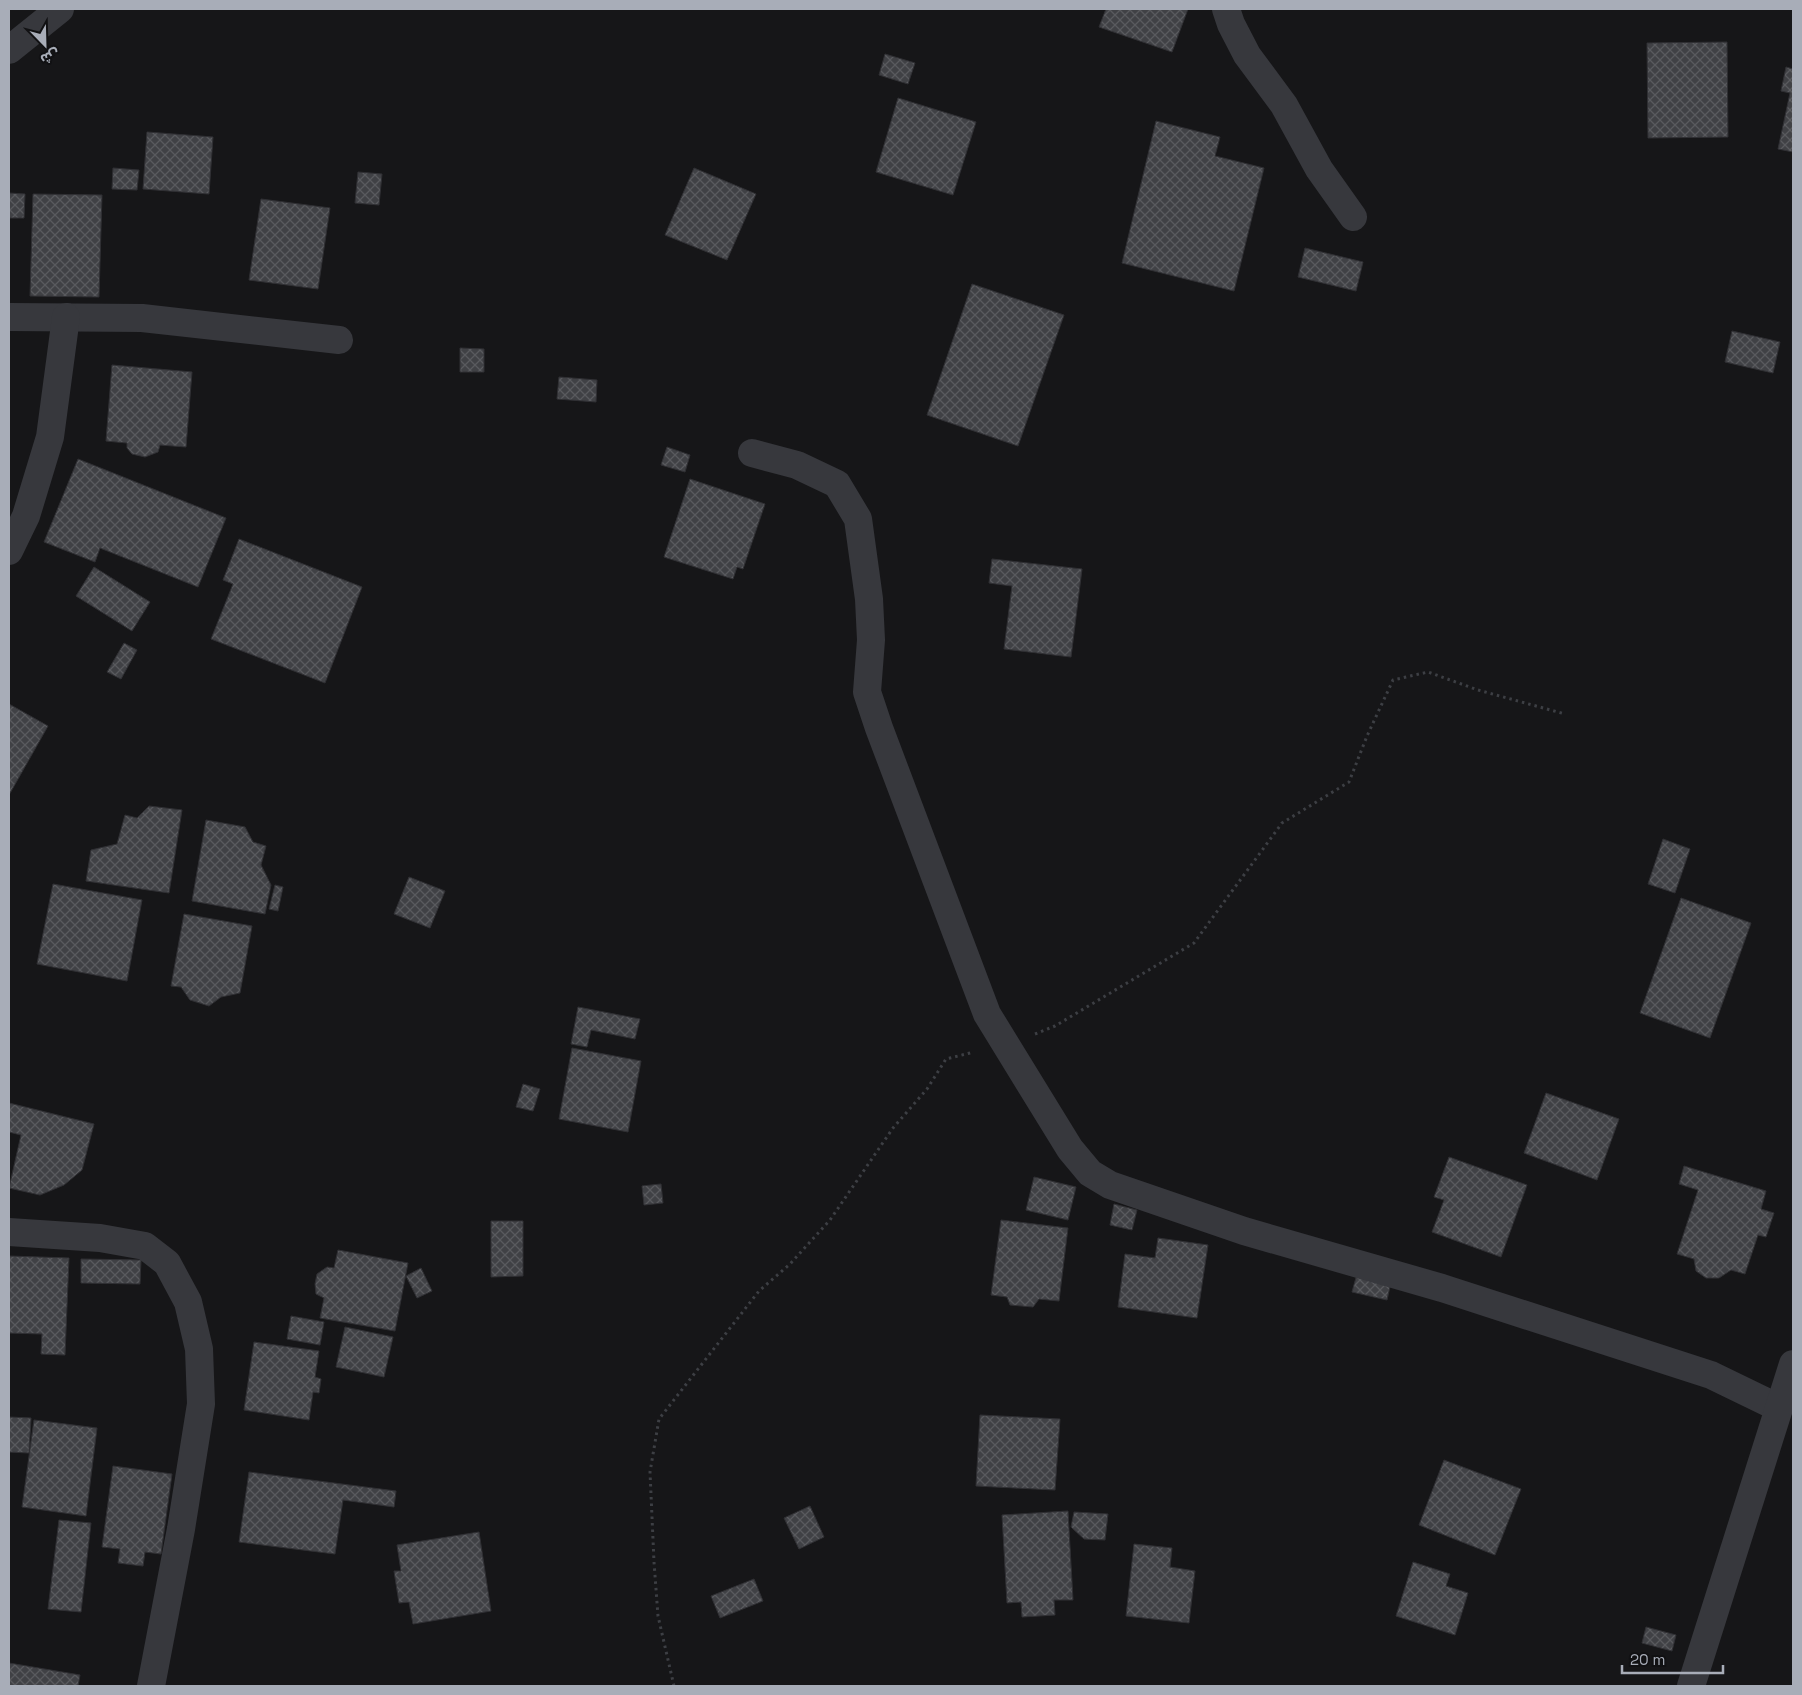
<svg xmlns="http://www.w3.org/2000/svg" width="1802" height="1695" font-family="'Space Grotesk','Noto Sans Arabic',sans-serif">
  <defs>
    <pattern id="building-cross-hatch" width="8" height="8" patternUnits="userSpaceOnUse" patternTransform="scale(1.25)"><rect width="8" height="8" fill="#404145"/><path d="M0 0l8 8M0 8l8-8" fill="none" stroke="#595a5e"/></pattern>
  </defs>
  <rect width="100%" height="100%" fill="#161618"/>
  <!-- building -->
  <g fill="url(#building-cross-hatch)" stroke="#303034">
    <path d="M 1106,9 L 1188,9 L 1172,52 L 1099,27 Z"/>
    <path d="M 1727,42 L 1728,137 L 1648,138 L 1647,43 Z"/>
    <path d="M 885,54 L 915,63 L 908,84 L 879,75 Z"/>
    <path d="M 1786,67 L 1793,69 L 1793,152 L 1778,149 L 1790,93 L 1781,91 Z"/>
    <path d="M 898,98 L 976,122 L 953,195 L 876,172 Z"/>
    <path d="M 1156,121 L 1220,137 L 1215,156 L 1264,168 L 1234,291 L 1122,263 Z"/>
    <path d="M 147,132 L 213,137 L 209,194 L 143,189 Z"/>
    <path d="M 113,168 L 139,170 L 137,190 L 112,189 Z"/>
    <path d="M 694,168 L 756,194 L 727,260 L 665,235 Z"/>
    <path d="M 358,172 L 382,174 L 379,205 L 355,203 Z"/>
    <path d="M 9,193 L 25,194 L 24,218 L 9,218 Z"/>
    <path d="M 33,194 L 102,195 L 99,297 L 30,296 Z"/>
    <path d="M 261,199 L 330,208 L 318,289 L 249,280 Z"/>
    <path d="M 1305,248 L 1363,262 L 1356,291 L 1298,277 Z"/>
    <path d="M 972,284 L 1064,315 L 1018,446 L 927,415 Z"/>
    <path d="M 1732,331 L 1780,342 L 1773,373 L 1725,362 Z"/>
    <path d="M 460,348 L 484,349 L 484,372 L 460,372 Z"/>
    <path d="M 112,365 L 192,372 L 186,447 L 160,445 L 158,452 L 145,457 L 132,454 L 127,448 L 127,443 L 106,441 Z"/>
    <path d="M 559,377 L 597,380 L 596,402 L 557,399 Z"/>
    <path d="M 667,447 L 690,455 L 685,472 L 661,465 Z"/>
    <path d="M 78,459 L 226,518 L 198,587 L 100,548 L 95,562 L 44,542 Z"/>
    <path d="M 690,479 L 765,504 L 743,569 L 737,567 L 733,579 L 664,557 Z"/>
    <path d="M 239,539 L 362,587 L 325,683 L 211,639 L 233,584 L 223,580 Z"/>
    <path d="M 992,559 L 1082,569 L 1071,657 L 1004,649 L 1012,586 L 989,583 Z"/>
    <path d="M 94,567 L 150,602 L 132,631 L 76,596 Z"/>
    <path d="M 124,643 L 137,650 L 121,679 L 107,672 Z"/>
    <path d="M 9,704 L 48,726 L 9,795 Z"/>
    <path d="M 149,806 L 182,810 L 169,893 L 86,881 L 91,850 L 117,844 L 125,815 L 137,818 Z"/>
    <path d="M 206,820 L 245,827 L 253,842 L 266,846 L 261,865 L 271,885 L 265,914 L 192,901 Z"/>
    <path d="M 1663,839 L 1690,849 L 1675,893 L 1648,884 Z"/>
    <path d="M 409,877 L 445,891 L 430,928 L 394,914 Z"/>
    <path d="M 53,884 L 142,900 L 127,981 L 37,964 Z"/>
    <path d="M 275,885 L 283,887 L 278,911 L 269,909 Z"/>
    <path d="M 1681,898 L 1751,923 L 1710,1038 L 1640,1013 Z"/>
    <path d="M 184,914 L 252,926 L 240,993 L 221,997 L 209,1006 L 190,1000 L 181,987 L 171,986 Z"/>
    <path d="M 578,1007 L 640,1019 L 635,1039 L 591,1030 L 587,1047 L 571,1044 Z"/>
    <path d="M 572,1048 L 641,1061 L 628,1132 L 559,1119 Z"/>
    <path d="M 523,1084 L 540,1089 L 533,1111 L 516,1107 Z"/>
    <path d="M 1546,1093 L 1619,1119 L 1597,1180 L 1524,1153 Z"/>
    <path d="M 9,1103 L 94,1124 L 82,1170 L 64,1185 L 40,1195 L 9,1188 L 21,1135 L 9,1132 Z"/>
    <path d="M 1449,1157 L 1527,1185 L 1501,1257 L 1432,1232 L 1444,1200 L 1434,1197 Z"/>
    <path d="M 1684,1166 L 1766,1191 L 1761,1209 L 1774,1213 L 1766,1237 L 1758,1235 L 1745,1274 L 1731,1270 L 1719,1278 L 1706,1278 L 1696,1271 L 1694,1259 L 1677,1254 L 1698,1190 L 1679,1184 Z"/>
    <path d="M 1034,1177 L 1076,1187 L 1068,1220 L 1026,1210 Z"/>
    <path d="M 661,1184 L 663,1203 L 644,1205 L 642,1186 Z"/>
    <path d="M 1114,1204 L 1137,1210 L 1132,1230 L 1110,1225 Z"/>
    <path d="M 1001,1220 L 1068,1228 L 1059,1301 L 1039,1299 L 1033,1307 L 1010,1305 L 1007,1297 L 991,1295 Z"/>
    <path d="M 491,1221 L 523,1221 L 523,1276 L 491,1277 Z"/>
    <path d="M 1158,1238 L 1208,1245 L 1197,1318 L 1118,1307 L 1125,1254 L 1155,1258 Z"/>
    <path d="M 338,1250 L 408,1263 L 395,1331 L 320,1318 L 324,1298 L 316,1294 L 315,1284 L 317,1274 L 327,1267 L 334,1268 Z"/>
    <path d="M 9,1256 L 69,1258 L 65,1355 L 41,1354 L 42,1334 L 9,1333 Z"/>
    <path d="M 81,1259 L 141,1260 L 140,1284 L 81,1283 Z"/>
    <path d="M 421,1268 L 432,1291 L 417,1298 L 406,1276 Z"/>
    <path d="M 1357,1274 L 1391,1282 L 1387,1300 L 1352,1292 Z"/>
    <path d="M 291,1316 L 324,1322 L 320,1345 L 287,1339 Z"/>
    <path d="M 345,1327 L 393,1337 L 384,1377 L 336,1367 Z"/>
    <path d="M 254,1342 L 319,1351 L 315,1377 L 321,1379 L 319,1393 L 313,1392 L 309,1420 L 244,1410 Z"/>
    <path d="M 980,1415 L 1060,1419 L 1055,1490 L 976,1486 Z"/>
    <path d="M 9,1417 L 31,1418 L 29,1453 L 9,1452 Z"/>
    <path d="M 34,1420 L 97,1428 L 86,1516 L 22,1507 Z"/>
    <path d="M 1444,1460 L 1521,1489 L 1495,1555 L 1419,1525 Z"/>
    <path d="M 113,1466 L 172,1474 L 161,1554 L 145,1552 L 143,1566 L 118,1563 L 120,1549 L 102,1547 Z"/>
    <path d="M 249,1472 L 396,1491 L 394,1507 L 343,1500 L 335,1554 L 239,1542 Z"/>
    <path d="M 810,1506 L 824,1537 L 799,1549 L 784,1518 Z"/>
    <path d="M 1068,1511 L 1073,1600 L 1054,1600 L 1055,1615 L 1022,1617 L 1021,1602 L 1007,1603 L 1002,1515 Z"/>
    <path d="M 1074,1512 L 1108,1514 L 1105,1540 L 1084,1539 L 1071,1527 Z"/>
    <path d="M 59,1520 L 91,1523 L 81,1612 L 48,1609 Z"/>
    <path d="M 479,1532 L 491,1611 L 413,1624 L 409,1602 L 399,1603 L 394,1571 L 401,1571 L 397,1545 Z"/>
    <path d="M 1134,1544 L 1172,1548 L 1170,1567 L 1195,1571 L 1189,1623 L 1126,1616 Z"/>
    <path d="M 1413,1562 L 1450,1574 L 1446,1586 L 1468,1593 L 1455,1635 L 1396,1616 Z"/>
    <path d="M 754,1579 L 763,1601 L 720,1618 L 711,1596 Z"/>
    <path d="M 1646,1627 L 1676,1635 L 1672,1651 L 1642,1643 Z"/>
    <path d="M 9,1663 L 80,1675 L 78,1686 L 9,1686 Z"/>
  </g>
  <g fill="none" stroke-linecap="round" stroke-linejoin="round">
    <!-- path -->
    <g stroke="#3d3f44" stroke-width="3" stroke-dasharray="2.5 4" stroke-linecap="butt">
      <path d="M 1035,1034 L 1055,1026 L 1194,943 L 1282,823 L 1349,782 L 1367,736 L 1393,680 L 1428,672 L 1478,690 L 1565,714"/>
      <path d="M 674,1686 L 658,1616 L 654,1562 L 650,1472 L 659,1419 L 759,1291 L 790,1264 L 830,1220 L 893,1128 L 927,1089 L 946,1059 L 974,1052"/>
    </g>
    <!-- street -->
    <g stroke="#37383d" stroke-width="28">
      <path d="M 1226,9 L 1231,24 L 1247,55 L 1284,105 L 1319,169 L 1353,217"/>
      <path d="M 9,50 L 60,9"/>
      <path d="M 9,317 L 142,318 L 339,340"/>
      <path d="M 752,453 L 797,465 L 837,484 L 858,519 L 869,599 L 871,640 L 867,692 L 879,728 L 987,1014 L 1070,1149 L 1090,1173 L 1110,1185 L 1244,1231 L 1442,1288 L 1711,1375 L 1779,1408"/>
      <path d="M 9,551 L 26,516 L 50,437 L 66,317"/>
      <path d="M 9,1232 L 100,1238 L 145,1246 L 167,1263 L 188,1302 L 199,1349 L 201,1404 L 181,1529 L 151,1686"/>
      <path d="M 1691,1686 L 1793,1364"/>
    </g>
  </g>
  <!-- border -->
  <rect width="1802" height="1695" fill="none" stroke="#a8adb8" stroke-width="20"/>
  <!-- north arrow -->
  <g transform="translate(45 45) rotate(157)" stroke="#111113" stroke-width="4" paint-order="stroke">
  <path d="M0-4L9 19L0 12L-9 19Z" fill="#a8adb8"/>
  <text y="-8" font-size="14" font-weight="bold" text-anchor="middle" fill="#a8adb8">ش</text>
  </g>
  <!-- scale -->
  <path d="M1622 1665v8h101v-8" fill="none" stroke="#a8adb8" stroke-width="2.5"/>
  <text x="1630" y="1665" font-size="15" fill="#a8adb8" stroke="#111113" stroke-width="4" paint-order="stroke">20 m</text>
</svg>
